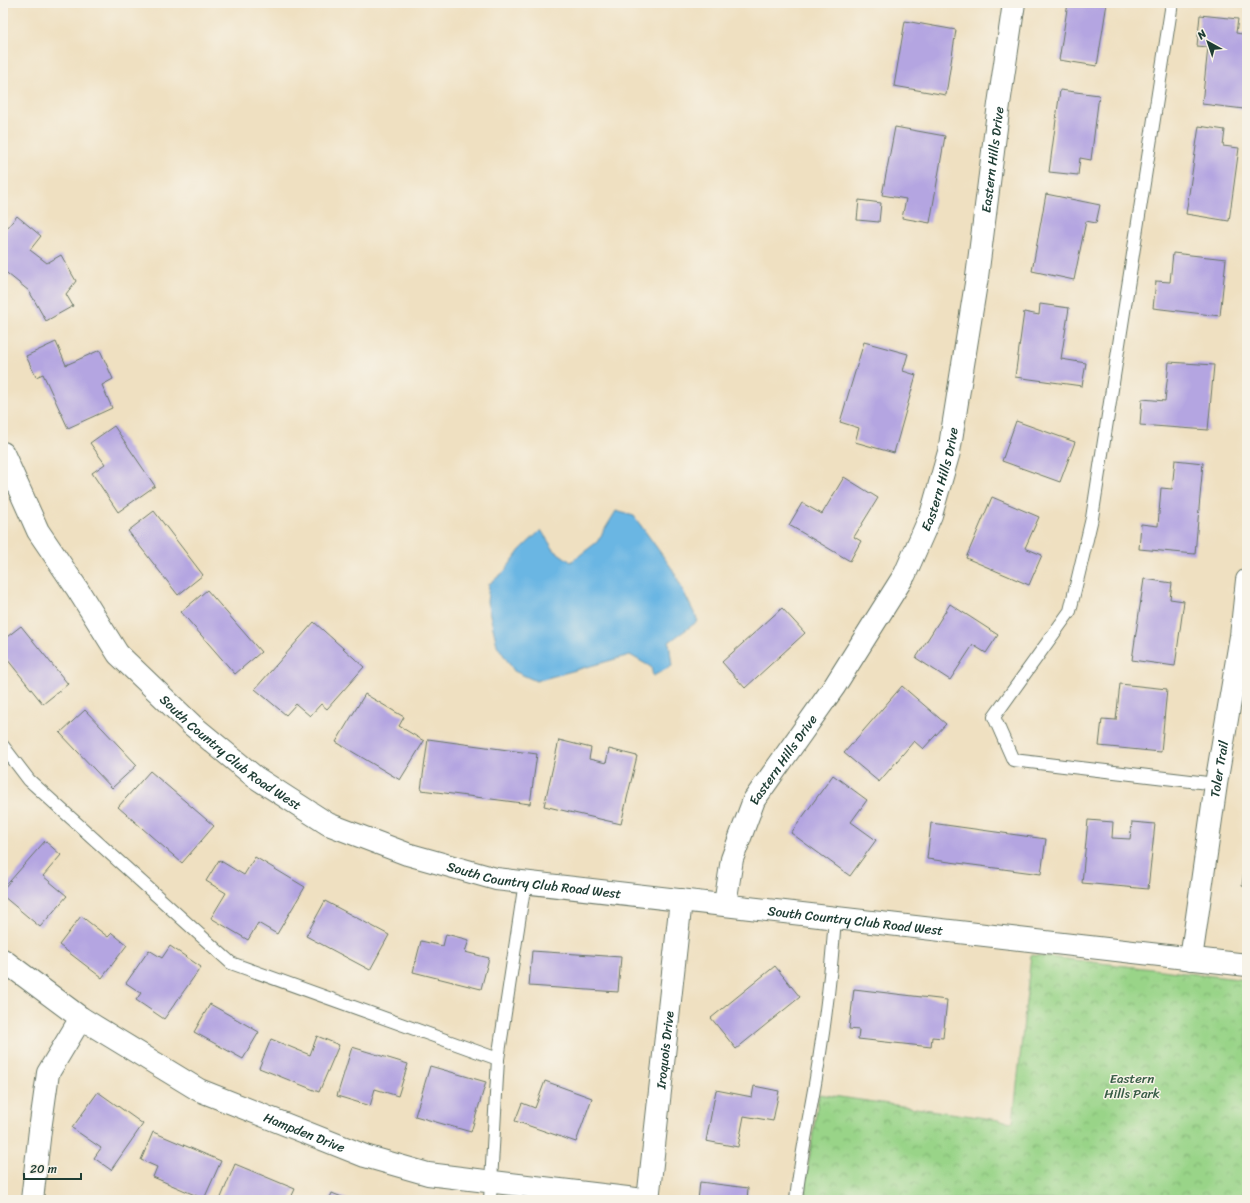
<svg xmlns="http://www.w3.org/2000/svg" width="1250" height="1203" font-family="Sriracha,sans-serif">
  <defs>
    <pattern id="park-crowns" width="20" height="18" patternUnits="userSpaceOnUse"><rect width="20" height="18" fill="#99d488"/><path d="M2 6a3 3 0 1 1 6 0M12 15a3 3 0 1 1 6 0" fill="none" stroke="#7cad70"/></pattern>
  </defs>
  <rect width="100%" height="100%" fill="#f7f3e8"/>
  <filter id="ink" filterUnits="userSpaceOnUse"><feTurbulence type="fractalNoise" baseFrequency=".025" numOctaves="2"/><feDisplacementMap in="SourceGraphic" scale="8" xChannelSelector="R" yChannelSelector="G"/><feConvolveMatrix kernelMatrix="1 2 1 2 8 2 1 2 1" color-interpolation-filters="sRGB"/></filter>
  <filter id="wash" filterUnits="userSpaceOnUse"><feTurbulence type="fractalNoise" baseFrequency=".012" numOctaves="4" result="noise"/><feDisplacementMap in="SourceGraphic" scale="16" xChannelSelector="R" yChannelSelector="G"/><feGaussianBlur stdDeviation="0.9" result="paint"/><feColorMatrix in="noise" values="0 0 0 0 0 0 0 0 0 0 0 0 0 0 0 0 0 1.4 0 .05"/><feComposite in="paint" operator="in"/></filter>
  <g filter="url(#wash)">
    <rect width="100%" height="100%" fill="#efe0c1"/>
    <!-- park -->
    <path fill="url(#park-crowns)" stroke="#5c885e" d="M 1031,955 L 1247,980 L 1247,1200 L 803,1200 L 819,1094 L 1013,1122 Z"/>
    <!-- water -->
    <path fill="#6ab6e3" stroke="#447a8c" d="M 616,511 L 634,516 L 673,570 L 698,621 L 669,642 L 672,666 L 653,676 L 651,667 L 630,655 L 536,681 L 514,671 L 497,645 L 487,602 L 489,584 L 504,572 L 520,550 L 541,530 L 554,550 L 571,562 L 597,542 Z"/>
    <g id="blocks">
      <!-- building -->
      <g fill="#b4a5e1">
        <path d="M 1068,3 L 1107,3 L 1097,66 L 1059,60 Z"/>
        <path d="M 1200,15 L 1238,19 L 1236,33 L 1247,35 L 1247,84 L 1244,109 L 1202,104 L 1208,47 L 1197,46 Z"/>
        <path d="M 905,21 L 956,30 L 946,95 L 894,86 Z"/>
        <path d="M 1060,90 L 1099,95 L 1091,160 L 1080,158 L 1078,175 L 1049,172 Z"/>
        <path d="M 1199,126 L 1225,130 L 1223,146 L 1239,148 L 1229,221 L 1186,214 Z"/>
        <path d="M 895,127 L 945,136 L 930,223 L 902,218 L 906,199 L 882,195 Z"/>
        <path d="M 1046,194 L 1100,205 L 1096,223 L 1086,221 L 1074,280 L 1032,271 Z"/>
        <path d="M 859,200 L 881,203 L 879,222 L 857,220 Z"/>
        <path d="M 17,216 L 41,236 L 30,250 L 47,263 L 61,255 L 76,281 L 66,294 L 73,306 L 46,321 L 29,291 L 3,270 L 3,233 Z"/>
        <path d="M 1173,253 L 1226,259 L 1220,316 L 1153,308 L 1156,281 L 1170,282 Z"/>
        <path d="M 1040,304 L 1069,308 L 1061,359 L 1086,363 L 1082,386 L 1015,377 L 1024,312 L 1039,315 Z"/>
        <path d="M 56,342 L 66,365 L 100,350 L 113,379 L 102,385 L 112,408 L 68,428 L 43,374 L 36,377 L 26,356 Z"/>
        <path d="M 864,342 L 908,354 L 903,371 L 916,375 L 894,453 L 855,442 L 859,428 L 840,422 Z"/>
        <path d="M 1169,362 L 1214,365 L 1208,430 L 1140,425 L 1142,399 L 1165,401 Z"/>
        <path d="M 1016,421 L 1075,442 L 1060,482 L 1002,461 Z"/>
        <path d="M 114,426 L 155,486 L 118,512 L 92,473 L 105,464 L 90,443 Z"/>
        <path d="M 1175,460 L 1203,463 L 1195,554 L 1139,549 L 1141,524 L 1158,526 L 1161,488 L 1172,489 Z"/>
        <path d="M 844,477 L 878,498 L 854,537 L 861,541 L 850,561 L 789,525 L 802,503 L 822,514 Z"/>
        <path d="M 992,497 L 1039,517 L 1025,548 L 1042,555 L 1029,585 L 966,558 Z"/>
        <path d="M 154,511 L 203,575 L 178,595 L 128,531 Z"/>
        <path d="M 1144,579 L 1172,583 L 1170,599 L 1184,601 L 1175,666 L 1132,660 Z"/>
        <path d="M 207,590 L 261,652 L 235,674 L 181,612 Z"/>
        <path d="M 950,604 L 998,635 L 986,653 L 973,645 L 950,680 L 916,658 Z"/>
        <path d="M 782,608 L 805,633 L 745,688 L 722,662 Z"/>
        <path d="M 314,622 L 364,667 L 327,709 L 321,704 L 310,716 L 296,704 L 286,715 L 255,689 Z"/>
        <path d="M 21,626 L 68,684 L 43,704 L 3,654 L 3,640 Z"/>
        <path d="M 1120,684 L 1167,689 L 1161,752 L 1099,746 L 1102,719 L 1116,720 Z"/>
        <path d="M 902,686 L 946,724 L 923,749 L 914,741 L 879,782 L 844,753 Z"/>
        <path d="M 365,694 L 404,717 L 399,726 L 424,741 L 400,780 L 336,742 Z"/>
        <path d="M 85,710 L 137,765 L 112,788 L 60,733 Z"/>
        <path d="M 428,739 L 537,754 L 530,804 L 421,790 Z"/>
        <path d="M 559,740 L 591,748 L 589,759 L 606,763 L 609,749 L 637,756 L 621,824 L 544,806 Z"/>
        <path d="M 150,771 L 214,826 L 182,863 L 118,807 Z"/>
        <path d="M 833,775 L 867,800 L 851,822 L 876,840 L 850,876 L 791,833 Z"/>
        <path d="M 1088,820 L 1113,822 L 1112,838 L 1130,839 L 1132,822 L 1155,824 L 1148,889 L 1082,883 Z"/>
        <path d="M 931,823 L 1046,839 L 1041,874 L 927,859 Z"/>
        <path d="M 45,841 L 61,855 L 43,876 L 67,896 L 40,927 L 3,896 L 3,889 Z"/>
        <path d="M 1246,855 L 1247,855 L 1247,887 L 1242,886 Z"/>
        <path d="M 255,857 L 305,887 L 277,934 L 258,923 L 248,940 L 211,918 L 226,893 L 206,881 L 219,860 L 244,875 Z"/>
        <path d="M 325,901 L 389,935 L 370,970 L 306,936 Z"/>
        <path d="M 81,916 L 108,937 L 112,933 L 127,945 L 102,978 L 59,945 Z"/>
        <path d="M 446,934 L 469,940 L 465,952 L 489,958 L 481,989 L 413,972 L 421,941 L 443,946 Z"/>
        <path d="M 170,946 L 201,967 L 164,1019 L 136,1000 L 141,993 L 126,983 L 149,950 L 162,958 Z"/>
        <path d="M 532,951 L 621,957 L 618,992 L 529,986 Z"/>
        <path d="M 775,966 L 800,997 L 736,1049 L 711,1018 Z"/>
        <path d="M 854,989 L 947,1000 L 943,1038 L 932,1037 L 931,1047 L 858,1039 L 859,1030 L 849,1029 Z"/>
        <path d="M 210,1004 L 259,1032 L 243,1059 L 194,1032 Z"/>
        <path d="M 317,1036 L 339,1045 L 319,1092 L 259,1068 L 271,1039 L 310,1055 Z"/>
        <path d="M 352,1047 L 408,1064 L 398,1096 L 375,1089 L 370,1106 L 337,1096 Z"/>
        <path d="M 430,1066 L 486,1082 L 471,1132 L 415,1116 Z"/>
        <path d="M 545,1081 L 592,1098 L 576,1142 L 515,1121 L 522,1103 L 535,1108 Z"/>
        <path d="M 754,1086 L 779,1091 L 773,1121 L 744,1116 L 738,1147 L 706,1141 L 716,1090 L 752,1097 Z"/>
        <path d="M 98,1092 L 143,1124 L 111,1170 L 94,1158 L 101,1148 L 72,1128 Z"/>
        <path d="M 153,1132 L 221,1161 L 204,1199 L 153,1177 L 157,1167 L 141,1160 Z"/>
        <path d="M 235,1164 L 295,1189 L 290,1200 L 220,1200 Z"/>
        <path d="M 700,1182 L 748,1188 L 747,1200 L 698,1200 Z"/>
        <path d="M 332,1193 L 349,1200 L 329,1200 Z"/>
      </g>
    </g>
  </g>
  <g filter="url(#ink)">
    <use href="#blocks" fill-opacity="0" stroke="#687665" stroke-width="1"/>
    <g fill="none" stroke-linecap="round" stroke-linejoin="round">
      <!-- service casing -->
      <g stroke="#687665" stroke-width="14">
        <g id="service">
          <path d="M 1172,3 L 1092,518 L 1070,611 L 994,717 L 1013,760 L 1216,784"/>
          <path d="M 3,746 L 29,780 L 231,963 L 498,1059"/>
          <path d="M 490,1200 L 498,1059 L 525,882"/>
          <path d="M 796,1200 C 801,1151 813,1102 820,1053 C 827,1008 832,963 835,917"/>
        </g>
      </g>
      <!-- minor casing -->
      <g stroke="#687665" stroke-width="24">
        <g id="minor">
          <path id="s1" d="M 725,904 L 732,859 L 754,800 L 834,687 L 905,574 L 931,515 L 949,452 L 977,277 L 999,104 L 1014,3"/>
          <path id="s2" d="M 1191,959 L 1216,784 L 1241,636 L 1247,580"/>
          <path id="s3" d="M 3,960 L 81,1018 L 199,1090 L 365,1156 L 428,1174 L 644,1200"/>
          <path d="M 32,1200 L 40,1130 L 48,1073 L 81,1018"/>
          <path id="s4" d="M 648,1200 L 681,900"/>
        </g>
      </g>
      <!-- tertiary casing -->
      <g stroke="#687665" stroke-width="24">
        <g id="tertiary">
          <path id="s5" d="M 3,453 L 38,531 L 76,587 L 118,654 L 192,725 L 255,777 L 328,824 L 407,854 L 496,879 L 1247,965"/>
        </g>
      </g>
      <!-- service -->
      <use href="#service" stroke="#fff" stroke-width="12"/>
      <!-- minor -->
      <use href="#minor" stroke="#fff" stroke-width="22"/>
      <!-- tertiary -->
      <use href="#tertiary" stroke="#fff" stroke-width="22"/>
    </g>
  </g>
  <g text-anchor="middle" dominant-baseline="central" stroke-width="3" stroke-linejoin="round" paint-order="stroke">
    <!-- street labels -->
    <g font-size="13" fill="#1f3d34" stroke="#f7f3e8">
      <text stroke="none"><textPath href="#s1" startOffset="806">Eastern Hills Drive</textPath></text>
      <text stroke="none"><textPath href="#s1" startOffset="482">Eastern Hills Drive</textPath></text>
      <text stroke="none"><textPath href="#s5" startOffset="382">South Country Club Road West</textPath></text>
      <text stroke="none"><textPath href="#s1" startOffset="158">Eastern Hills Drive</textPath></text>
      <text stroke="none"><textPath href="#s2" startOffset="192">Toler Trail</textPath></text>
      <text stroke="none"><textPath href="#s5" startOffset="718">South Country Club Road West</textPath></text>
      <text stroke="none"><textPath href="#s5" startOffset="1042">South Country Club Road West</textPath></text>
      <text stroke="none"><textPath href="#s4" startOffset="151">Iroquois Drive</textPath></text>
      <text stroke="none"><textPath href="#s3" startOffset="349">Hampden Drive</textPath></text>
    </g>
    <!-- park labels -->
    <g font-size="13" fill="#375b45" stroke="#f7f3e8">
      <text x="1132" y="1078">Eastern<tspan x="1132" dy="15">Hills Park</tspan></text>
    </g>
  </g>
  <!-- margin -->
  <rect width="1250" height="1203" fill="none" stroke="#f7f3e8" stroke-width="16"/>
  <!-- north arrow -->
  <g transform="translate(1208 42) rotate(320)" stroke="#f7f3e8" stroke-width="3" paint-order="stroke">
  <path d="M0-3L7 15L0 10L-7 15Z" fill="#1f3d34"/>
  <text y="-6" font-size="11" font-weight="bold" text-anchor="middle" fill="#1f3d34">N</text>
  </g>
  <!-- scale -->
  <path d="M24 1173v6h57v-6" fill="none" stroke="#1f3d34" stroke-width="2"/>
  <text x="30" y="1173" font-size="12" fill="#1f3d34" stroke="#f7f3e8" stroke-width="3" paint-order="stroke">20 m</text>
</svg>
